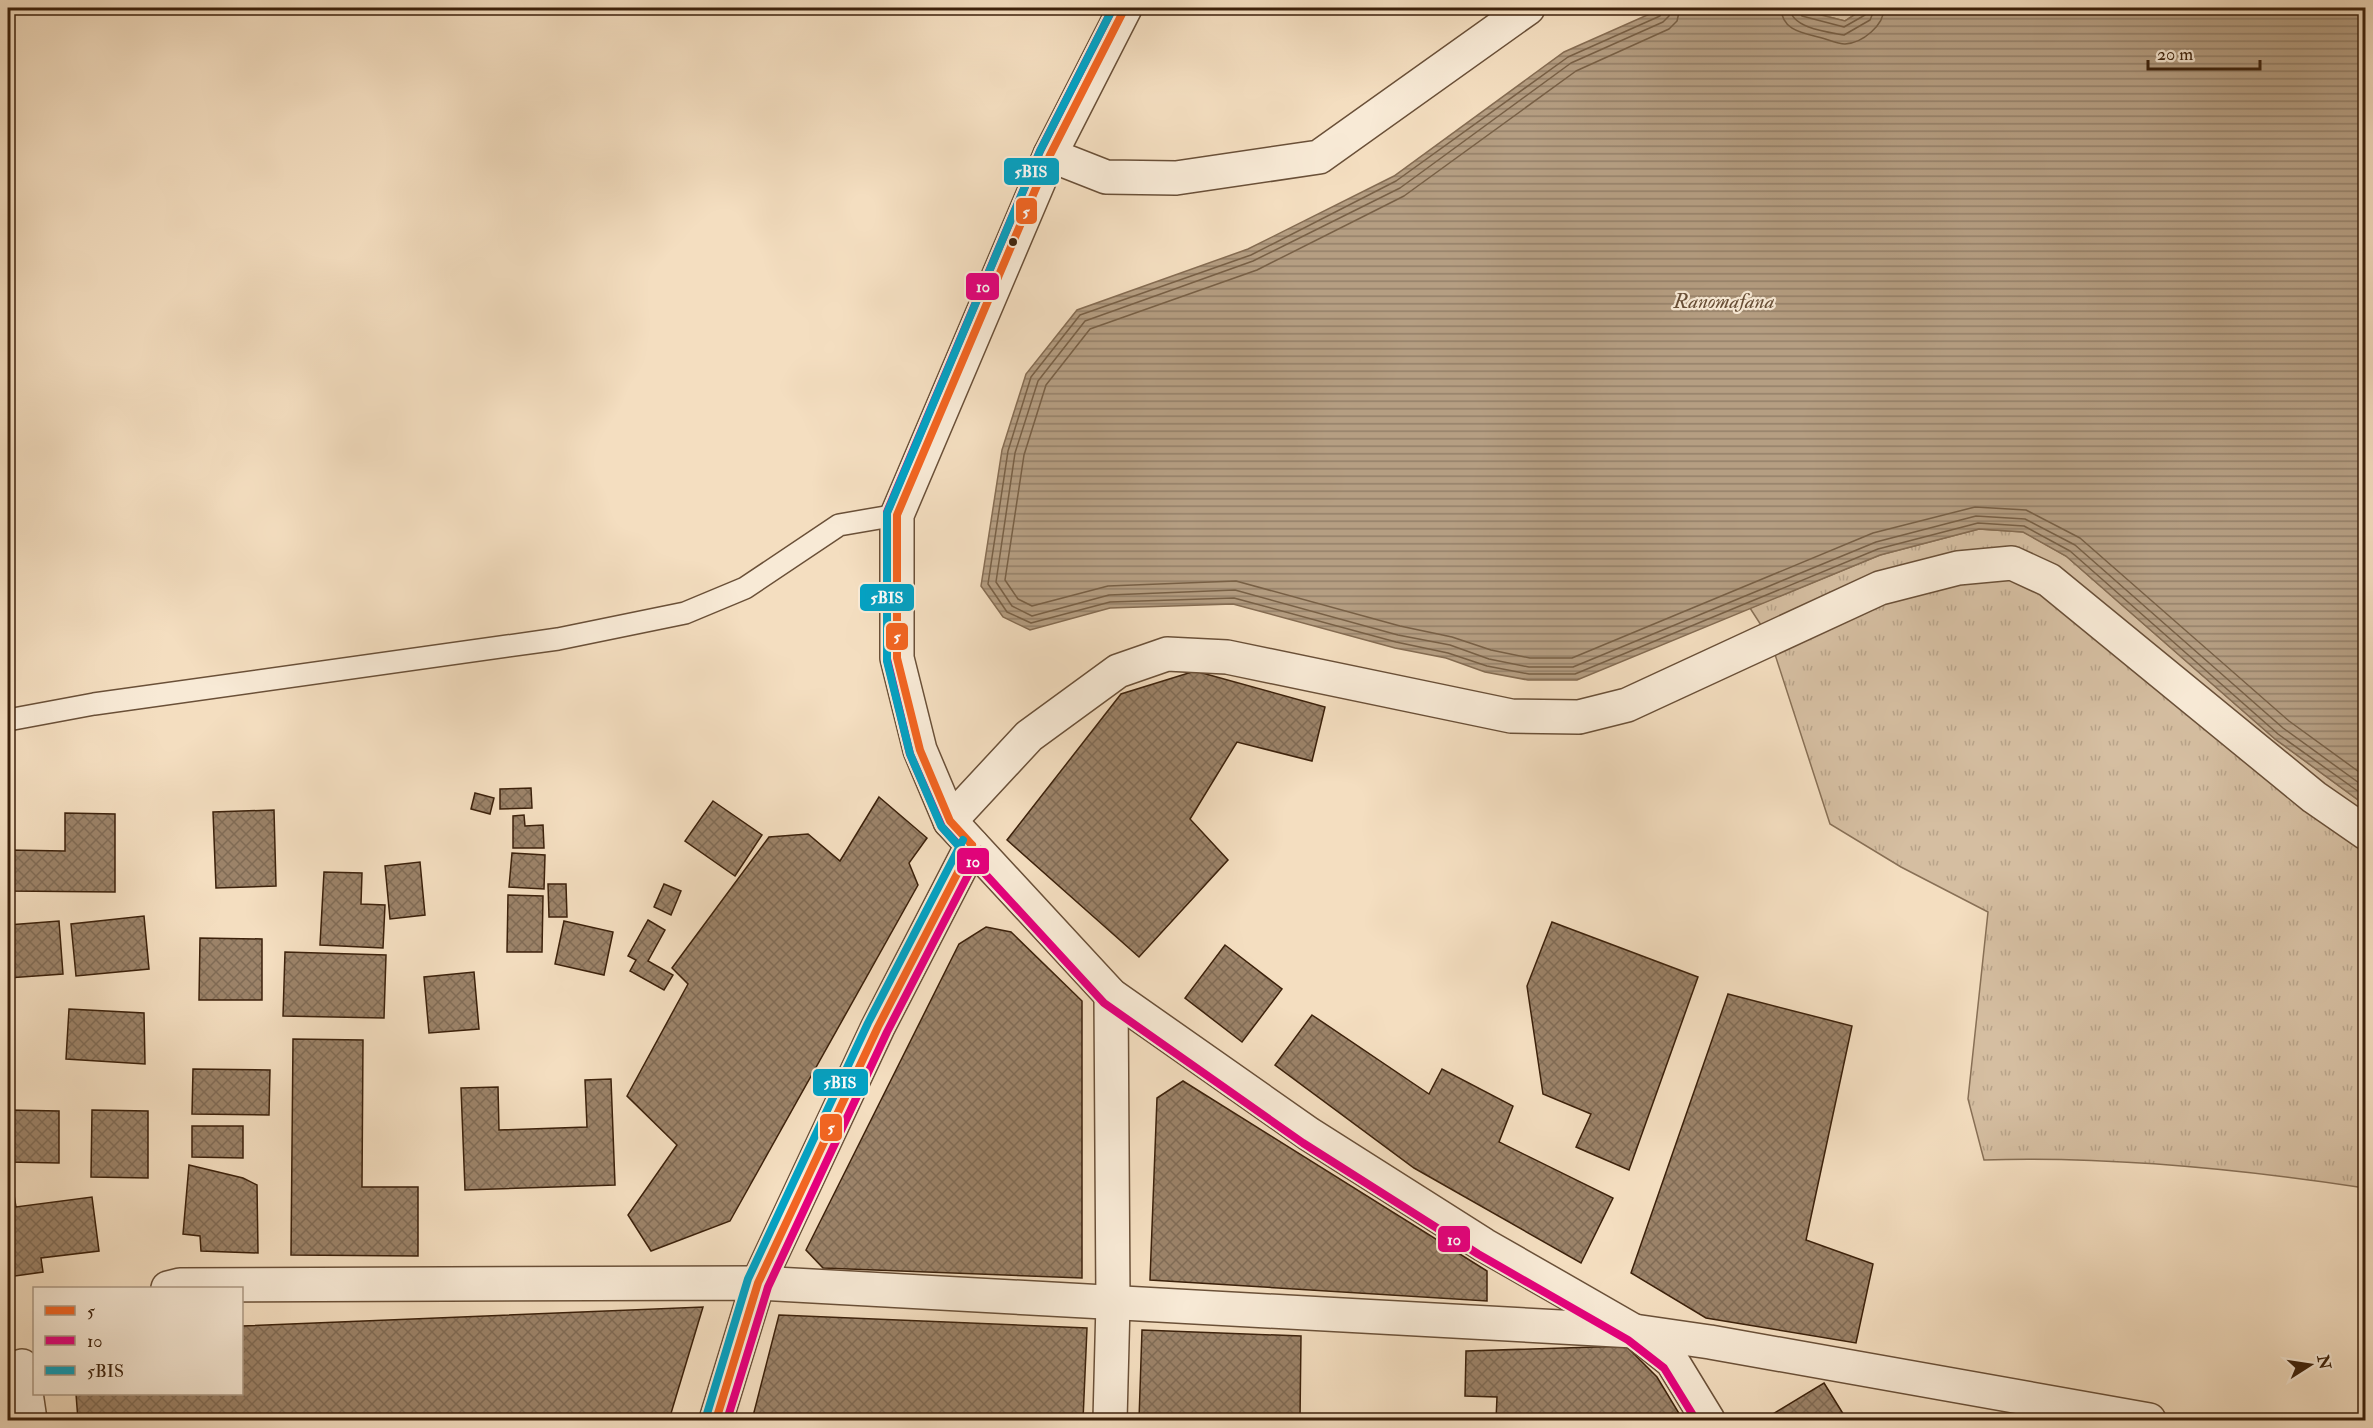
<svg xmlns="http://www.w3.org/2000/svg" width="2373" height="1428" font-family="'IM FELL Double Pica',serif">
  <defs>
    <pattern id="grass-tufts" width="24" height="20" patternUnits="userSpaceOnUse" patternTransform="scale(1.5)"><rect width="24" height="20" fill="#d5bea1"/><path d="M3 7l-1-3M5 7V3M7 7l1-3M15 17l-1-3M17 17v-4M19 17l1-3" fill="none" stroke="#b8a389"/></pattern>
    <pattern id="water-rules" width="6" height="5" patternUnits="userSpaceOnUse" patternTransform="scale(1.5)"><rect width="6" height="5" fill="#b59e82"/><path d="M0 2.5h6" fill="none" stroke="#948069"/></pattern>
    <pattern id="building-cross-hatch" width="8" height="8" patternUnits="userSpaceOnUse" patternTransform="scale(1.5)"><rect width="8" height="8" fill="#9c8369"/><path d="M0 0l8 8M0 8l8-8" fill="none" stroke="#806b55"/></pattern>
  </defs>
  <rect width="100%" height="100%" fill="#f4dec0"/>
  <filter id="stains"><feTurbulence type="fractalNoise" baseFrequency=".00333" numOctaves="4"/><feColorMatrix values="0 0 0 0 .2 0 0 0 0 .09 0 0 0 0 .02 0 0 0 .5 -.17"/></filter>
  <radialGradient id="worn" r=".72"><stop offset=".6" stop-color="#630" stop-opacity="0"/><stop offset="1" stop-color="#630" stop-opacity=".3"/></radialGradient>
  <!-- grass -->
  <g fill="url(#grass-tufts)" stroke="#887056" stroke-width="1.5">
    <path d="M 1793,8 L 1865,8 L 1845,21 Z"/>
    <path d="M 1979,529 L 2024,532 L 2066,556 L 2275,739 L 2365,805 L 2365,1188 C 2240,1169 2112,1156 1984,1160 L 1968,1099 L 1988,912 L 1901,867 L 1830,824 L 1770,639 L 1750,608 L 1880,555 Z"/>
  </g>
  <!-- water -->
  <path fill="url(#water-rules)" stroke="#856c52" stroke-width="1.5" d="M 1663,8 L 1793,8 L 1845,21 L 1865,8 L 2365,8 L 2365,805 L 2275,739 L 2066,556 L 2023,532 L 1979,529 L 1880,555 L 1577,680 L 1528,680 L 1485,672 L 1446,658 L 1395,648 L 1233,604 L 1110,608 L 1030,630 L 1003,617 L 981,586 L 1002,450 L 1026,374 L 1077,310 L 1248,249 L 1394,176 L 1564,52 Z"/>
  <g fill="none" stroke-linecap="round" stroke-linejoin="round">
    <!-- shore -->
    <g stroke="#786046" stroke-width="1.5">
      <path d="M 1664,8 L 1660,16 L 1568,57 L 1396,181 L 1251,255 L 1080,315 L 1031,377 L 1008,451 L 988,584 L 1007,612 L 1031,623 L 1110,602 L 1234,598 L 1396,642 L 1448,653 L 1487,666 L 1529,674 L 1575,674 L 1878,549 L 1978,523 L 2024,526 L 2070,551 L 2278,734 L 2366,797"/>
      <path d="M 1671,8 L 1669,16 L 1663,22 L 1571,63 L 1400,188 L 1253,261 L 1085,321 L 1038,381 L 1015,453 L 996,582 L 1012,606 L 1032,616 L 1109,595 L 1235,590 L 1398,635 L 1450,645 L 1489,659 L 1529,667 L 1573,667 L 1876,542 L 1976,516 L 2025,519 L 2075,545 L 2283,728 L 2366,788"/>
      <path d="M 1680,8 L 1677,21 L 1669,29 L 1576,71 L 1404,196 L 1257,270 L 1090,329 L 1046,385 L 1024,455 L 1005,580 L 1018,599 L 1032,606 L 1108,586 L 1236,581 L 1400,626 L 1452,637 L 1491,650 L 1530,658 L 1572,658 L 1873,533 L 1975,507 L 2026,510 L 2080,538 L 2289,721 L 2366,777"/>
      <path d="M 1781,8 C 1782,31 1803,33 1822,38 C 1829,40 1838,44 1845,44 C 1863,43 1884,25 1884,8"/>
      <path d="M 1790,8 C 1791,28 1827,32 1844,35 L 1870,20 L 1875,8"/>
      <path d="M 1797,8 L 1802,16 L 1844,27 L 1865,15 L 1868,8"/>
    </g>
  </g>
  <!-- building -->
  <g fill="url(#building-cross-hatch)" stroke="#3c210b" stroke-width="1.5">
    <path d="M 1195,671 L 1325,707 L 1312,761 L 1237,742 L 1190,819 L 1228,860 L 1139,957 L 1007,840 L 1121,694 Z"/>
    <path d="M 531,788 L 532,808 L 500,809 L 500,789 Z"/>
    <path d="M 475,793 L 494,798 L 490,814 L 471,809 Z"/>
    <path d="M 879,797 L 927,838 L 909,863 L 918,885 L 730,1221 L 651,1251 L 628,1215 L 677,1145 L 627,1096 L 688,984 L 672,968 L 769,837 L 808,834 L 840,861 Z"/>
    <path d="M 713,801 L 762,835 L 735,876 L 685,841 Z"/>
    <path d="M 274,810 L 276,886 L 216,888 L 213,812 Z"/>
    <path d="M 65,813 L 115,814 L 115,892 L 8,891 L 8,850 L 65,851 Z"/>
    <path d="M 524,815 L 525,826 L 543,825 L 544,848 L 513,848 L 513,816 Z"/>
    <path d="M 512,853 L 545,855 L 544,889 L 509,887 Z"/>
    <path d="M 420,862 L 425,915 L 390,919 L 385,866 Z"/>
    <path d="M 324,872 L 362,873 L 361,904 L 385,905 L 383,948 L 320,945 Z"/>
    <path d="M 548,884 L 566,884 L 567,917 L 549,917 Z"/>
    <path d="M 664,884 L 681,891 L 671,915 L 654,907 Z"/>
    <path d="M 508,895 L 543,896 L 542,952 L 507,952 Z"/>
    <path d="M 144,916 L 149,969 L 76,976 L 71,924 Z"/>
    <path d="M 648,920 L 665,930 L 648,961 L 673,975 L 664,990 L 630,971 L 636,960 L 628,956 Z"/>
    <path d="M 59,921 L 63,974 L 8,978 L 8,925 Z"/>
    <path d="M 564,921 L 613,932 L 604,975 L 555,964 Z"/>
    <path d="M 1552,922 L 1698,977 L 1629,1170 L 1576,1147 L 1591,1114 L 1543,1094 L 1527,986 Z"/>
    <path d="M 986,927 L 1011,932 L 1082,1001 L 1082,1278 L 823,1268 L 806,1250 L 959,944 Z"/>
    <path d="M 200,938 L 262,939 L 262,1000 L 199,1000 Z"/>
    <path d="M 1225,945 L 1282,989 L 1242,1042 L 1185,998 Z"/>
    <path d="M 285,952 L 386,955 L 384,1018 L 283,1016 Z"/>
    <path d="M 474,972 L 479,1029 L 429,1033 L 424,977 Z"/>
    <path d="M 1728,994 L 1852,1026 L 1806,1240 L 1873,1264 L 1856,1343 L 1706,1318 L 1631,1273 Z"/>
    <path d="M 69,1009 L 144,1013 L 145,1064 L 66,1059 Z"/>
    <path d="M 1312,1015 L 1429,1094 L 1442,1069 L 1513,1106 L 1499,1142 L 1613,1198 L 1581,1263 L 1414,1168 L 1275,1065 Z"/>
    <path d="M 293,1039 L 363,1040 L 362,1187 L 418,1187 L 418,1256 L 291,1255 Z"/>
    <path d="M 193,1069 L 270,1070 L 269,1115 L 192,1114 Z"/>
    <path d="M 611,1079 L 615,1185 L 465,1190 L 461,1088 L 498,1087 L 499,1130 L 587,1127 L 585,1080 Z"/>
    <path d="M 1183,1081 L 1487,1271 L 1487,1301 L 1150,1280 L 1157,1098 Z"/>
    <path d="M 8,1110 L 59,1111 L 59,1163 L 8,1162 Z"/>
    <path d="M 92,1110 L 148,1111 L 148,1178 L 91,1177 Z"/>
    <path d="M 192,1126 L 243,1126 L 243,1158 L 192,1157 Z"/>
    <path d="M 189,1165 L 243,1178 L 257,1185 L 258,1253 L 201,1251 L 200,1236 L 183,1234 Z"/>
    <path d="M 8,1195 L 14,1195 L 16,1207 L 92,1197 L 99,1251 L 41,1258 L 43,1272 L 8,1277 Z"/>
    <path d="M 703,1307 L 669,1420 L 78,1420 L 76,1394 L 242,1394 L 242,1326 Z"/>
    <path d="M 779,1315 L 1087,1328 L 1083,1420 L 752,1420 Z"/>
    <path d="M 1142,1330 L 1301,1336 L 1300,1420 L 1139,1420 Z"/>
    <path d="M 1626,1346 L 1657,1377 L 1683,1420 L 1496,1420 L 1497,1397 L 1465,1396 L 1466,1351 Z"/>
    <path d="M 1824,1383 L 1847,1420 L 1763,1420 Z"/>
  </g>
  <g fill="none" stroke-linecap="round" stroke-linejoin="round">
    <!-- service casing -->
    <g stroke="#6a5038" stroke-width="24">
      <path id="service" d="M 8,720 L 94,704 L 558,639 L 685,613 L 745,588 L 839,525 L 897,515"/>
    </g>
    <!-- minor casing -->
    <g stroke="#6a5038" stroke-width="36">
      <g id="minor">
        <path d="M 1050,155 L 1106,177 L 1176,178 L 1319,157 L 1528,8"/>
        <path d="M 950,821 L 1029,736 L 1118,671 L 1167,654 L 1227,657 L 1511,716 L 1579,717 L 1627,705 L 1880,588 L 1958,568 L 2012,563 L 2049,580 L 2314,797 L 2366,833"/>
        <path d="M 168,1288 L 180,1285 L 758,1283 L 1634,1331 L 1710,1342 L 2149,1420"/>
        <path d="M 22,1366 L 30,1420"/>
        <path d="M 1110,1420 L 1113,1303 L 1111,995"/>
      </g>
    </g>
    <!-- tertiary casing -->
    <g stroke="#6a5038" stroke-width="36">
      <g id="tertiary">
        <path d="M 1125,8 L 1050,155 L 897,515 L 897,658 L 920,750 L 950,821 L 1111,995 L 1309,1134 L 1484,1245 L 1634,1331 L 1672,1361 L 1708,1420"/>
        <path d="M 716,1420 L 758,1283 L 878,1027 L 972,845"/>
      </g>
    </g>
    <!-- service -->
    <use href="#service" stroke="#f8ead6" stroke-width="21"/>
    <!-- minor -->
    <use href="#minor" stroke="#f8ead6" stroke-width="33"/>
    <!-- tertiary -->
    <use href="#tertiary" stroke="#f8ead6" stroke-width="33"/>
    <!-- bus-1 casing -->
    <g stroke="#f8ead6" stroke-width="12">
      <g id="bus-1">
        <path d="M 972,845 L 950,821 L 920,750 L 897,658 L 897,515 L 1050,155 L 1125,8"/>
        <path d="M 716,1420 L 758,1283 L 878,1027 L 972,845"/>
      </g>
    </g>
    <!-- bus-2 casing -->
    <g stroke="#f8ead6" stroke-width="12">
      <g id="bus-2">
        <path d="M 1113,8 L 1040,151 L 887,512 L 887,659 L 910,754 L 942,827 L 1104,1003 L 1303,1143 L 1478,1254 L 1628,1340 L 1664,1368 L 1696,1420"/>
        <path d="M 727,1420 L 768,1287 L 887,1032 L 981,850"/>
      </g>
    </g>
    <!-- bus-3 casing -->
    <g stroke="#f8ead6" stroke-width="12">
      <g id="bus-3">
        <path d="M 964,852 L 941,826 L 910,754 L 887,661 L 887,513 L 1040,151 L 1113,8"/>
        <path d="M 706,1417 L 748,1279 L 868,1023 L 963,840"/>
      </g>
    </g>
    <!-- bus-1 -->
    <use href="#bus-1" stroke="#f26522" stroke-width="8"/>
    <!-- bus-2 -->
    <use href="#bus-2" stroke="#e5007d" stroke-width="8"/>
    <!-- bus-3 -->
    <use href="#bus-3" stroke="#03a2c4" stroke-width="8"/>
  </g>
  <!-- markers -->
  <circle fill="#3c210b" stroke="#f8ead6" stroke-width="2" cx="1013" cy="242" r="5"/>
  <g text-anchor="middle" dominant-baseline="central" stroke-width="4.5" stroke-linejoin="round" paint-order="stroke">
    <!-- water labels -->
    <g font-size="21" font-style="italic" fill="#664d35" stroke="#f8ead6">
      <text x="1724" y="301">Ranomafana</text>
    </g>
  </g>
  <g stroke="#f8ead6" stroke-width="2">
    <rect x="1003" y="157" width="57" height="29" rx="6" fill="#03a2c4"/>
    <rect x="1015" y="197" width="23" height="28" rx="6" fill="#f26522"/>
    <rect x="965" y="272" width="35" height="29" rx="6" fill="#e5007d"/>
    <rect x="859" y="583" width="56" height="29" rx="6" fill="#03a2c4"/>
    <rect x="885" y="622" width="24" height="29" rx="6" fill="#f26522"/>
    <rect x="956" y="847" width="34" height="28" rx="6" fill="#e5007d"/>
    <rect x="812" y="1068" width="57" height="29" rx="6" fill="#03a2c4"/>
    <rect x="819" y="1113" width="24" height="29" rx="6" fill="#f26522"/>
    <rect x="1437" y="1225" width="34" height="28" rx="6" fill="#e5007d"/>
  </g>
  <g font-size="16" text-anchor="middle" font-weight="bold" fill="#fff">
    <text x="1031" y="177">5BIS</text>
    <text x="1026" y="217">5</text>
    <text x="983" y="292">10</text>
    <text x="887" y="603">5BIS</text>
    <text x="897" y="642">5</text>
    <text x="973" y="867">10</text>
    <text x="840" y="1088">5BIS</text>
    <text x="831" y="1133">5</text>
    <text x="1454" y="1245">10</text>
  </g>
  <!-- margin -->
  <rect width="2373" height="1428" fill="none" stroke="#f4dec0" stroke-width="30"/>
  <rect x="9" y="9" width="2355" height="1410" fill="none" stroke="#3c210b" stroke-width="3"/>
  <rect x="15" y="15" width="2343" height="1398" fill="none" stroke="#3c210b" stroke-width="1.5"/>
  <!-- legend -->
  <rect x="33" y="1287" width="210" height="108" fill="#f8ead6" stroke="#ad9a85" stroke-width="1.5"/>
  <rect x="45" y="1306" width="30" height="9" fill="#f26522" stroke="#ad9a85" stroke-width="1.5"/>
  <text x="87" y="1317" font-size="18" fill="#3c210b">5</text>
  <rect x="45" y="1336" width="30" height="9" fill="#e5007d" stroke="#ad9a85" stroke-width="1.5"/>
  <text x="87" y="1347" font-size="18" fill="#3c210b">10</text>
  <rect x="45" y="1366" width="30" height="9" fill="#03a2c4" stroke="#ad9a85" stroke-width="1.5"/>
  <text x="87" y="1377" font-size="18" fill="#3c210b">5BIS</text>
  <!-- north arrow -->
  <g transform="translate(2310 1365) rotate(78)" stroke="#f8ead6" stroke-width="4.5" paint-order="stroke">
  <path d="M0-4.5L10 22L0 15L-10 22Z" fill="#3c210b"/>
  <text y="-9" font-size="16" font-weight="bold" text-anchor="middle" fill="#3c210b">N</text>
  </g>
  <!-- scale -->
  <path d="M2148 60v9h112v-9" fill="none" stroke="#3c210b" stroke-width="3"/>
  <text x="2157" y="60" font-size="18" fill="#3c210b" stroke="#f8ead6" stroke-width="4.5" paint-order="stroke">20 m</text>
  <rect width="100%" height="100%" filter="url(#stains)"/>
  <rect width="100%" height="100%" fill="url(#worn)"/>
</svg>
